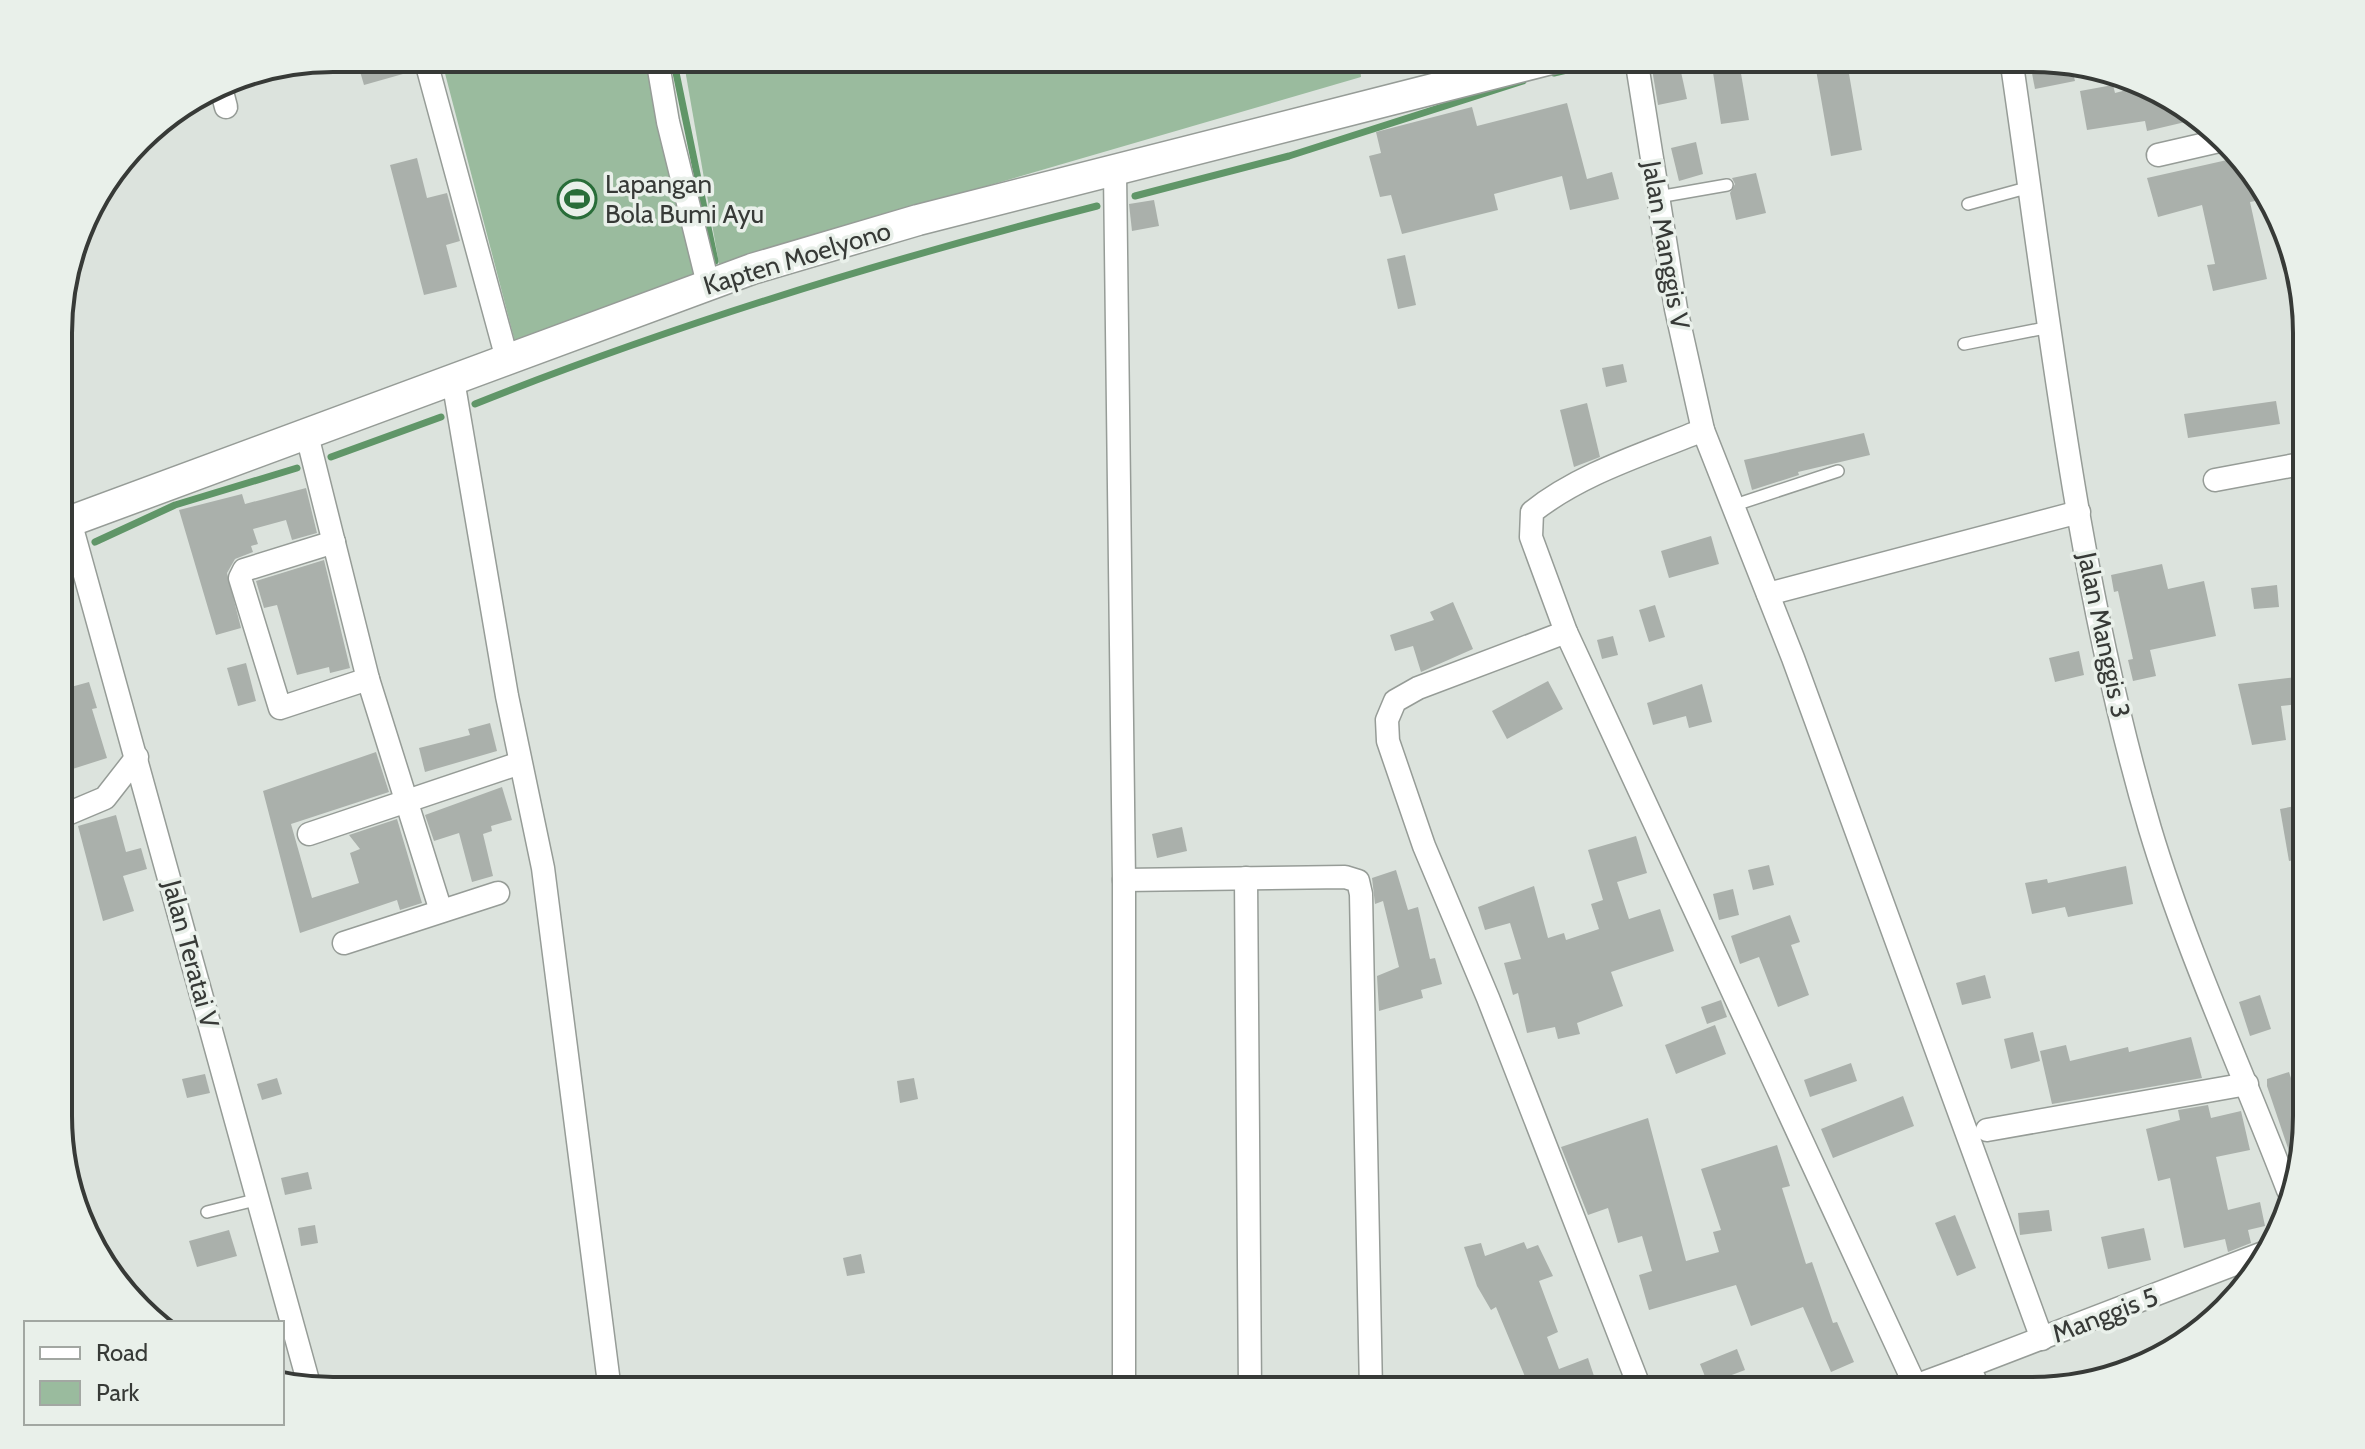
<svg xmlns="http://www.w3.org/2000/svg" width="2365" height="1449" font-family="Cabin,sans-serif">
  <rect width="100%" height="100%" fill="#dce3dd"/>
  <!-- green -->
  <g fill="#9abb9e">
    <path d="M 441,58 L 645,58 L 656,121 L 696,277 L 515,342 Z"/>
    <path d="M 683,58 L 1359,58 L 1361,77 L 719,264 Z"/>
  </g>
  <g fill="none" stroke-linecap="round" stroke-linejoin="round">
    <!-- stream -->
    <g stroke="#609668" stroke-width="7">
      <path d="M 673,58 L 715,261"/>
      <path d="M 1554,73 L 1618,58"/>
      <path d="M 1135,196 L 1289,156 L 1523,81"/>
      <path d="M 475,404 C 678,323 885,260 1097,206"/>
      <path d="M 331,457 L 441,417"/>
      <path d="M 95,542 L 175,505 L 297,468"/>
      <path d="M 60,556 L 62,555"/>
    </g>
  </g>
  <!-- building -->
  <g fill="#aab0ab">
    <path d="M 356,58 L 407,58 L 410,72 L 364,85 Z"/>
    <path d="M 1814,58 L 1836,58 L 1837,63 L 1847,62 L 1862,150 L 1831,156 Z"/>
    <path d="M 2029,58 L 2071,64 L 2075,81 L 2035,89 Z"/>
    <path d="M 1739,62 L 1749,120 L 1721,124 L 1712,66 Z"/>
    <path d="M 1679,63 L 1687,99 L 1658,105 L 1652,69 Z"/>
    <path d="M 2113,85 L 2115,93 L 2146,85 L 2184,104 L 2198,119 L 2147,131 L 2145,121 L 2087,130 L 2080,91 Z"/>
    <path d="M 1567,103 L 1587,179 L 1612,172 L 1619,199 L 1570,210 L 1562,176 L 1494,194 L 1498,210 L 1402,234 L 1391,195 L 1380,197 L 1369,156 L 1381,153 L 1376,132 L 1472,107 L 1477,126 Z"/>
    <path d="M 1696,142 L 1703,174 L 1679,181 L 1671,148 Z"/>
    <path d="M 417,158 L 427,198 L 447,193 L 460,241 L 446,245 L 457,287 L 424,295 L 390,165 Z"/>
    <path d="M 2236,158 L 2271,198 L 2250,202 L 2267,279 L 2213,291 L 2207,265 L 2215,264 L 2202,205 L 2158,217 L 2147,178 Z"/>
    <path d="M 1756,173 L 1766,213 L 1736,220 L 1730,193 L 1735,184 L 1732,178 Z"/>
    <path d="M 1154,200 L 1159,226 L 1132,231 L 1129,204 Z"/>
    <path d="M 1405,255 L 1416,305 L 1398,309 L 1387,259 Z"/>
    <path d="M 1623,364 L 1627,382 L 1606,387 L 1602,368 Z"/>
    <path d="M 2276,401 L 2280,424 L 2188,438 L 2184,414 Z"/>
    <path d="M 1587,403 L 1600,457 L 1574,467 L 1560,410 Z"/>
    <path d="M 1864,433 L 1870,455 L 1798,472 L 1799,475 L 1752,490 L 1744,460 Z"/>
    <path d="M 306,488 L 317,533 L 292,540 L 286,520 L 253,529 L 258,544 L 251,546 L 253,552 L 235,559 L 227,573 L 241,628 L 216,635 L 179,510 L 242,494 L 245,504 Z"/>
    <path d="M 1711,536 L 1719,564 L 1669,578 L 1661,551 Z"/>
    <path d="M 324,560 L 350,668 L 330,673 L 329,667 L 297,675 L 277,605 L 264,608 L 256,581 Z"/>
    <path d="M 2162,564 L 2168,589 L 2204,581 L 2216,636 L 2150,650 L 2156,676 L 2133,681 L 2128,660 L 2133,659 L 2118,591 L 2114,592 L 2111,575 Z"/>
    <path d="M 2277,585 L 2279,607 L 2254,609 L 2251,588 Z"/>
    <path d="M 1453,602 L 1473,649 L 1421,672 L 1413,646 L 1395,651 L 1390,635 L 1434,620 L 1430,612 Z"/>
    <path d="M 1655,605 L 1665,637 L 1649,642 L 1639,610 Z"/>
    <path d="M 1613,636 L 1618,655 L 1602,659 L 1597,640 Z"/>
    <path d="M 2079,651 L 2084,675 L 2055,682 L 2049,658 Z"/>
    <path d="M 246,663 L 256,701 L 238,706 L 227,668 Z"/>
    <path d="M 2306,676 L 2306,703 L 2281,706 L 2286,740 L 2252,745 L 2238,684 Z"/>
    <path d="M 1548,681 L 1563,709 L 1507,739 L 1492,711 Z"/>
    <path d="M 89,682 L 97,708 L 92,709 L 107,758 L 60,773 L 60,690 Z"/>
    <path d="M 1702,684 L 1712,722 L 1689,728 L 1686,716 L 1653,725 L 1647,703 Z"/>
    <path d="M 490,723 L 497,751 L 425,772 L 419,748 L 470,735 L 468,729 Z"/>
    <path d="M 376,752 L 389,792 L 291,824 L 312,898 L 359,883 L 350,853 L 360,849 L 349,835 L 397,819 L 422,903 L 400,910 L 397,900 L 300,933 L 263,791 Z"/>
    <path d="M 502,787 L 512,820 L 491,826 L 492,831 L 483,834 L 493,876 L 472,882 L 459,833 L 434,841 L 425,815 Z"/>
    <path d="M 2306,804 L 2306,858 L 2289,861 L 2280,809 Z"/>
    <path d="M 116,815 L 126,852 L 141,848 L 147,869 L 123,876 L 134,911 L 103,921 L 78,826 Z"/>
    <path d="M 1182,827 L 1187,851 L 1157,858 L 1152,834 Z"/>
    <path d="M 1636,836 L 1647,873 L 1617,882 L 1629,919 L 1660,909 L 1674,951 L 1611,972 L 1623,1006 L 1577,1023 L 1580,1034 L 1558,1039 L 1555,1027 L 1527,1033 L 1518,993 L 1513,995 L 1504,963 L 1521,959 L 1510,923 L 1485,930 L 1478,907 L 1534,886 L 1548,938 L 1564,933 L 1566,940 L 1599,929 L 1591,904 L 1603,900 L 1588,850 Z"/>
    <path d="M 1769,865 L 1774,885 L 1753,890 L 1748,870 Z"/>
    <path d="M 2126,866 L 2133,904 L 2068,917 L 2065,907 L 2032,914 L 2025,883 L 2047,879 L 2048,883 Z"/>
    <path d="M 1396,870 L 1408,910 L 1418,907 L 1430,959 L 1435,958 L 1442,984 L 1421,990 L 1423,998 L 1379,1011 L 1377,976 L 1399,967 L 1383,901 L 1375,904 L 1372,878 Z"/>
    <path d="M 1733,889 L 1739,915 L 1719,920 L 1713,894 Z"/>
    <path d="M 1790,915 L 1800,942 L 1791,945 L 1809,995 L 1778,1007 L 1759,957 L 1740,964 L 1731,936 Z"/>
    <path d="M 1985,975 L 1991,998 L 1962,1005 L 1956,983 Z"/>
    <path d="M 2260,995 L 2271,1029 L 2250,1036 L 2239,1002 Z"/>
    <path d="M 1721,1000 L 1727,1017 L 1707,1024 L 1701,1007 Z"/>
    <path d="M 1715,1025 L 1726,1054 L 1676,1074 L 1665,1045 Z"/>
    <path d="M 2033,1032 L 2040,1061 L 2011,1069 L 2004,1039 Z"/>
    <path d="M 2191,1037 L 2202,1078 L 2052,1104 L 2040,1051 L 2066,1045 L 2070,1061 L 2128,1047 L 2129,1052 Z"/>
    <path d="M 1851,1063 L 1857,1081 L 1810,1097 L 1804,1080 Z"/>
    <path d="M 2289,1072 L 2300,1105 L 2306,1103 L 2306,1134 L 2295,1169 L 2267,1086 L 2267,1079 Z"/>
    <path d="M 205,1074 L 210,1093 L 187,1098 L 182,1079 Z"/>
    <path d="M 277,1078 L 282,1094 L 262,1100 L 257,1084 Z"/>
    <path d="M 914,1078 L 918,1099 L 900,1103 L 897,1081 Z"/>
    <path d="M 1903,1096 L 1914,1126 L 1833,1158 L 1821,1129 Z"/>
    <path d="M 2208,1105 L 2211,1118 L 2241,1111 L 2250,1150 L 2216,1157 L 2228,1210 L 2260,1202 L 2265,1226 L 2248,1230 L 2251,1243 L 2228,1252 L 2225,1239 L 2184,1248 L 2170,1178 L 2158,1181 L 2146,1129 L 2180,1120 L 2178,1110 Z"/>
    <path d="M 1648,1118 L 1686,1261 L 1719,1252 L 1713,1232 L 1721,1230 L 1701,1169 L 1777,1145 L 1790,1186 L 1782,1188 L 1806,1264 L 1812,1262 L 1833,1323 L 1837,1322 L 1854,1362 L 1831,1372 L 1803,1307 L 1751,1326 L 1736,1285 L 1649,1310 L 1639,1275 L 1652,1271 L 1642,1236 L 1618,1243 L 1608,1208 L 1588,1215 L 1561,1147 Z"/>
    <path d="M 308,1172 L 312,1189 L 285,1195 L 281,1178 Z"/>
    <path d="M 2049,1210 L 2052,1231 L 2020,1235 L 2018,1213 Z"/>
    <path d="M 1955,1215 L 1976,1268 L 1957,1276 L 1935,1223 Z"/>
    <path d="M 315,1225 L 318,1243 L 301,1246 L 298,1228 Z"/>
    <path d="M 2144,1228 L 2151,1260 L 2108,1269 L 2101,1237 Z"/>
    <path d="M 229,1230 L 237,1256 L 197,1267 L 189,1241 Z"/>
    <path d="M 1524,1242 L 1527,1249 L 1538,1245 L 1553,1276 L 1539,1281 L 1558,1332 L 1547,1337 L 1559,1369 L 1588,1358 L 1597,1385 L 1582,1391 L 1531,1391 L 1496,1307 L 1491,1310 L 1477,1286 L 1464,1247 L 1481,1243 L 1485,1256 Z"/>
    <path d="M 861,1254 L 865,1273 L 847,1276 L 843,1258 Z"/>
    <path d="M 1737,1349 L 1745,1370 L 1708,1384 L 1700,1364 Z"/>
  </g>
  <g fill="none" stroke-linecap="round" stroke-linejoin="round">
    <!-- lane casing -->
    <g stroke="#969c97" stroke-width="14">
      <g id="lane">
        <path d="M 1658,197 L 1727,185"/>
        <path d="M 1968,204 L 2030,187"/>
        <path d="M 1964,344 L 2050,327"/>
        <path d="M 1732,506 L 1838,471"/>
        <path d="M 207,1212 L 259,1199"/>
      </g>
    </g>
    <!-- street casing -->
    <g stroke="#969c97" stroke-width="25">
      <g id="street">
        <path d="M 425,58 L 507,359"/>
        <path d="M 657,58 L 668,122 L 708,284"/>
        <path d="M 1636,58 L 1676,309 L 1703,430 L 1793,658 L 2042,1339"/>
        <path d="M 2011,58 C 2049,316 2076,578 2150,829 C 2187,952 2242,1070 2288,1190"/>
        <path d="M 220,84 L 226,107"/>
        <path d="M 2158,155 L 2219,141"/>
        <path d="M 1115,172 L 1124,880 L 1124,1391"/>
        <path d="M 2304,308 L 2306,327"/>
        <path d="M 453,380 L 507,696 L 543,868 L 610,1391"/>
        <path d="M 1703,430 C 1645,454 1581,473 1532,512 L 1531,537 L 1566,632 L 1915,1385"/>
        <path d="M 307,435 L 368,679 L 441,911"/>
        <path d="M 2215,480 L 2306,463"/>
        <path d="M 70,521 L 310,1388"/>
        <path d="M 334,542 L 244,570 L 240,578 L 280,708 L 368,679"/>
        <path d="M 1768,594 L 2079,512"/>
        <path d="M 1566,632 L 1418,688 L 1395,701 L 1387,720 L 1388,741 L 1424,846 L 1488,998 L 1641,1391"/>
        <path d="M 60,817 L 105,798 L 137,757"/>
        <path d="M 309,834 L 520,763"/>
        <path d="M 1246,878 L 1250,1391"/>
        <path d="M 1124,880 L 1345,877 L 1358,881 L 1361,894 L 1371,1391"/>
        <path d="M 344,943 L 498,893"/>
        <path d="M 1987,1130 L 2247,1084"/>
        <path d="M 1904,1390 L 1969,1366"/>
        <path d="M 1979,1390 L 1969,1366 L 2266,1252"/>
      </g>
    </g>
    <!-- secondary casing -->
    <g stroke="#969c97" stroke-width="33">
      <path id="secondary" d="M 60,525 L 752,269 L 918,220 L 1555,58"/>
    </g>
    <!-- lane -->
    <use href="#lane" stroke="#fff" stroke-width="11"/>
    <!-- street -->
    <use href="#street" stroke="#fff" stroke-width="22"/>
    <!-- secondary -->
    <use href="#secondary" stroke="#fff" stroke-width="30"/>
  </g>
  <!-- icons -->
  <defs>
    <g id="stadium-ring" transform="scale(2)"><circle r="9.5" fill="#e9f0ea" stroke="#296d39" stroke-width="1.5"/><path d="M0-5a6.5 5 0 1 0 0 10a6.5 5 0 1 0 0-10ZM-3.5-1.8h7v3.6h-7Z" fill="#296d39"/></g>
  </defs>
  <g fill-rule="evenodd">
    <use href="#stadium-ring" x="577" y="199"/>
  </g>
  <g text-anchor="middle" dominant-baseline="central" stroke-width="7" stroke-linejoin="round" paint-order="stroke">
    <!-- poi labels -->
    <g font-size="26" fill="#373a37" stroke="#e9f0ea" text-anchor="start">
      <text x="605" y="184">Lapangan<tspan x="605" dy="30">Bola Bumi Ayu</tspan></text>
    </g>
    <!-- street labels -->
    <g font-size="26" fill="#373a37" stroke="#e9f0ea">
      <text transform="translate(1666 245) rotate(80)">Jalan Manggis V</text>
      <text transform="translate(797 258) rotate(-17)">Kapten Moelyono</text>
      <text transform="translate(2104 635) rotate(78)">Jalan Manggis 3</text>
      <text transform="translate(191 954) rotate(75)">Jalan Teratai V</text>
      <text transform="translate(2105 1315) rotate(-21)">Manggis 5</text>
    </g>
  </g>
  <!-- crop -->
  <path d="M0 0H2365V1449H0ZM333 72H2032A261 261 0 0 1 2293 333V1116A261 261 0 0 1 2032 1377H333A261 261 0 0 1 72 1116V333A261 261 0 0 1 333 72Z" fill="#e9f0ea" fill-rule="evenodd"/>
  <path fill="none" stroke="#373a37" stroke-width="4" d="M333 72H2032A261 261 0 0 1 2293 333V1116A261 261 0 0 1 2032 1377H333A261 261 0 0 1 72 1116V333A261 261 0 0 1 333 72Z"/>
  <!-- legend -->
  <rect x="24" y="1321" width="260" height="104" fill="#e9f0ea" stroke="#a2a7a2" stroke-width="2"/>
  <rect x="40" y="1347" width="40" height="12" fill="#ffffff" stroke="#a2a7a2" stroke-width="2"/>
  <text x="96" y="1361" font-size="24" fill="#373a37">Road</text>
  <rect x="40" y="1381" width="40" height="24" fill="#9abb9e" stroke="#a2a7a2" stroke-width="2"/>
  <text x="96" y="1401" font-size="24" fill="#373a37">Park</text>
</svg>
